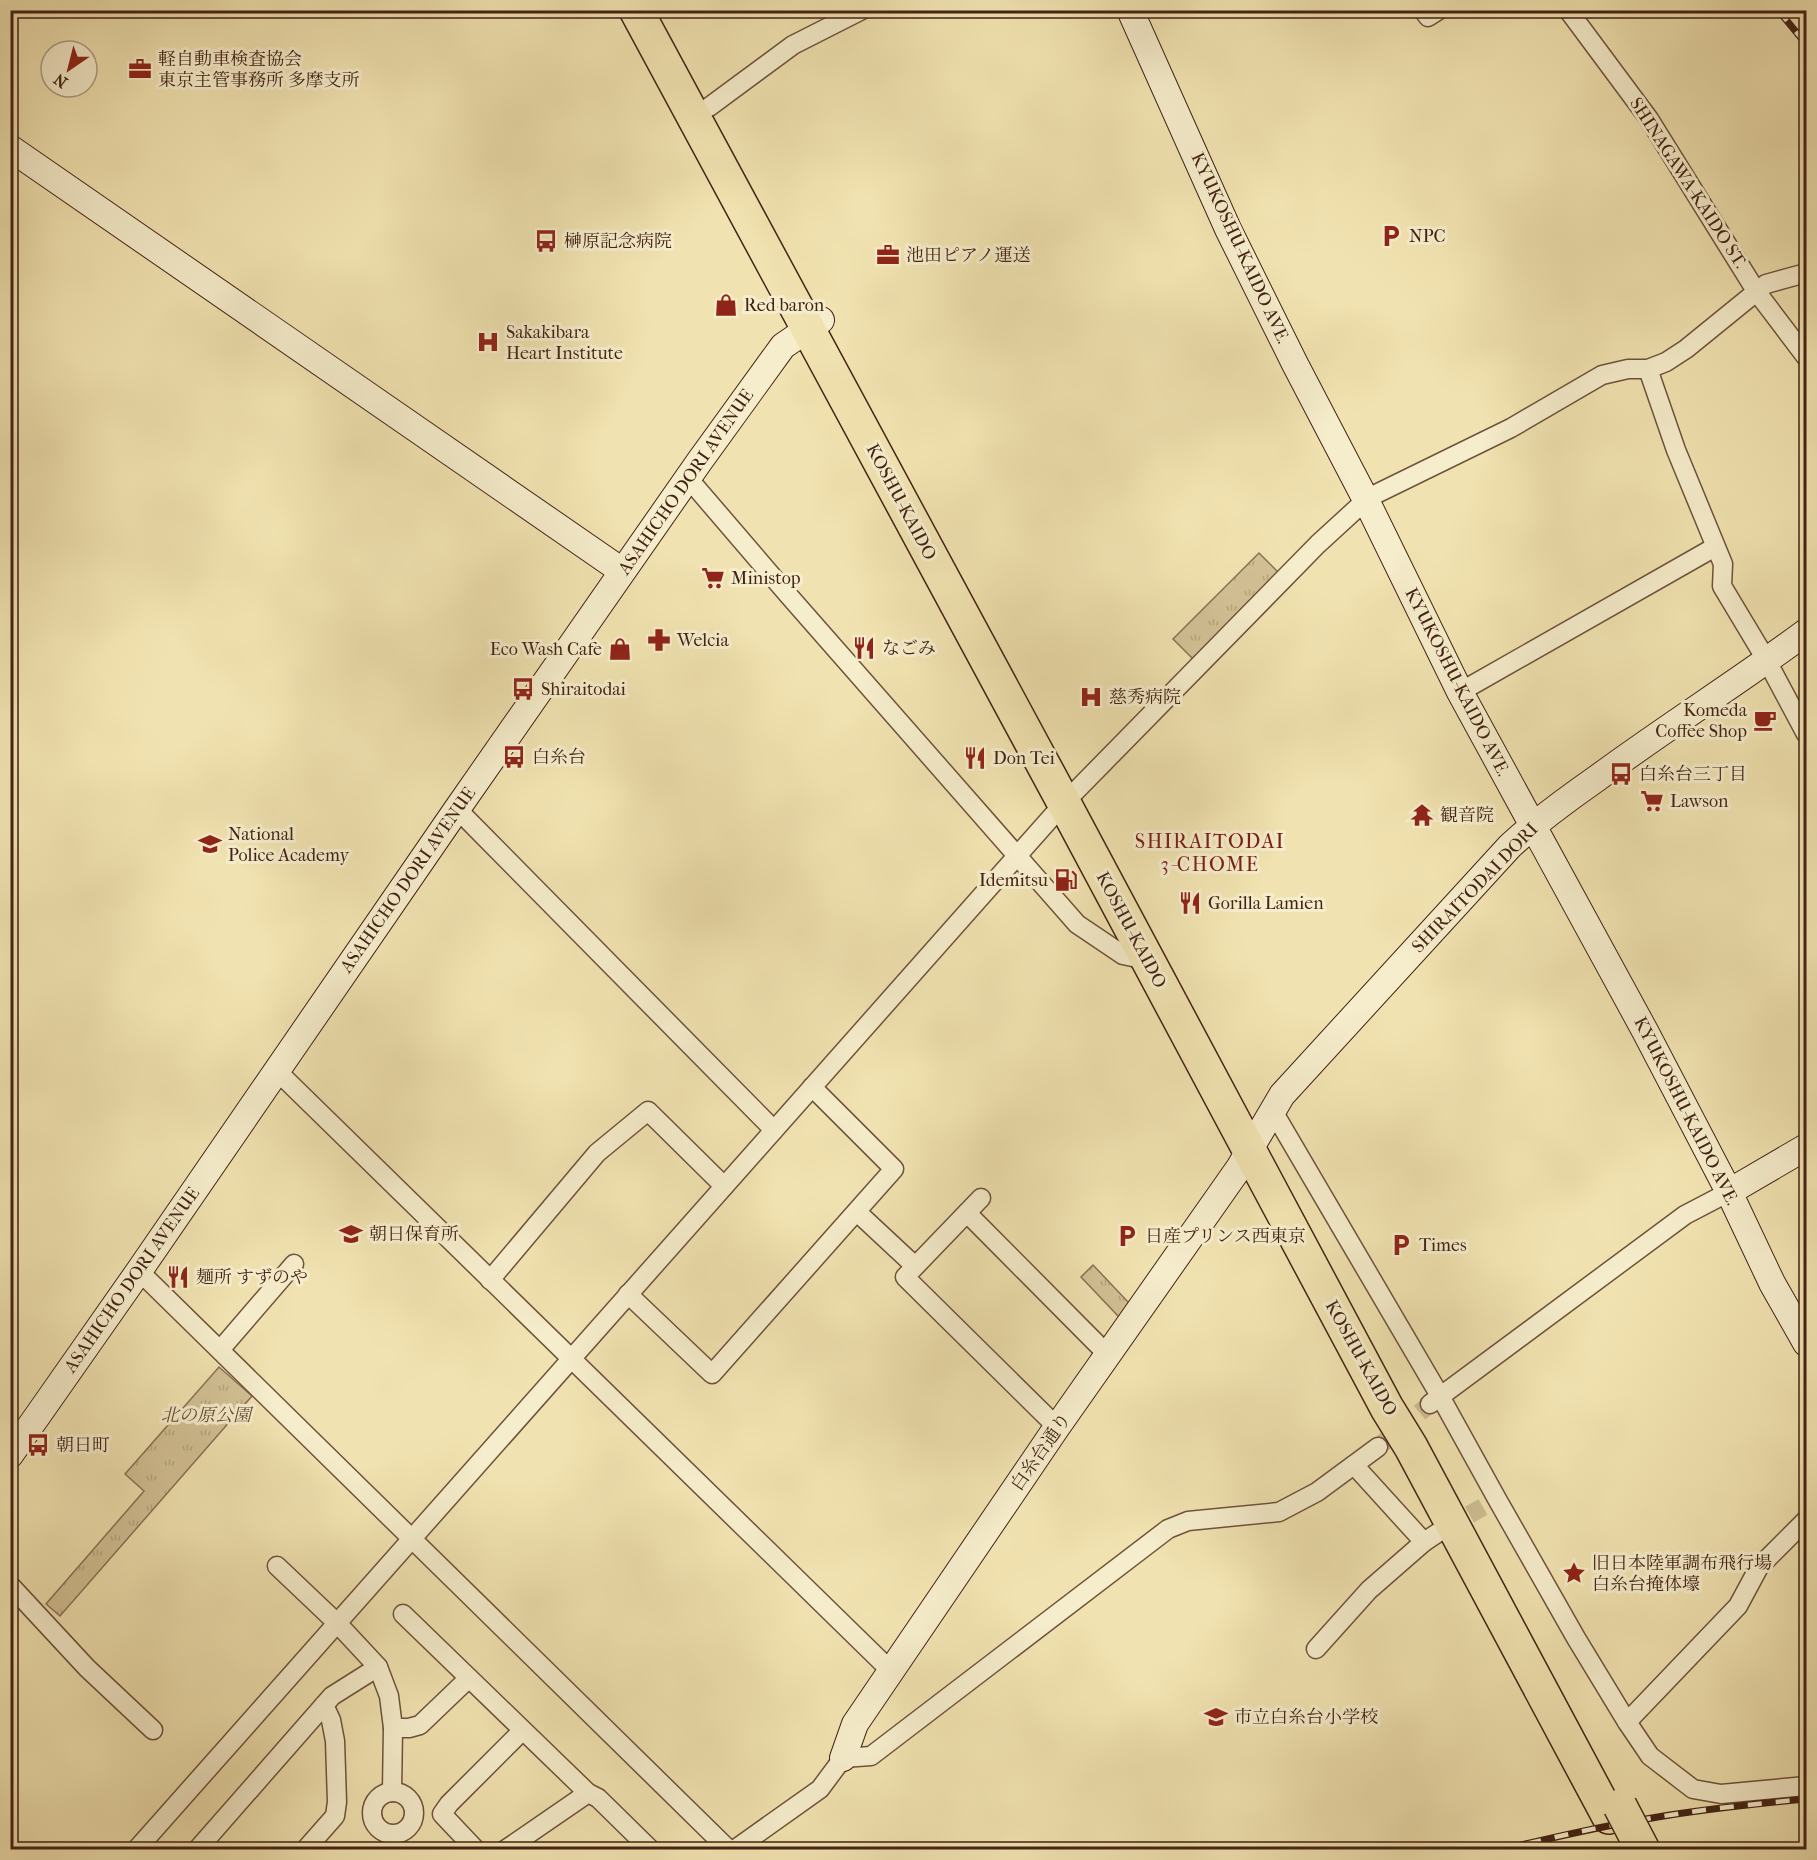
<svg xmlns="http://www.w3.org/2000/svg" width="1817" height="1860" font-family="'IM FELL French Canon','Noto Serif JP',serif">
  <defs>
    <pattern id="park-tufts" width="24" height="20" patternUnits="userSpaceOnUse" patternTransform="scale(1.5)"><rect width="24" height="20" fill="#d3c296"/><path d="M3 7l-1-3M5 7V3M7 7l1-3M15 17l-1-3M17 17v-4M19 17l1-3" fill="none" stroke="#b6a680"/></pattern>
  </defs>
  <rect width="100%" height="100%" fill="#f1e3b1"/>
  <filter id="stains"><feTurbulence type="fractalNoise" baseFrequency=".00333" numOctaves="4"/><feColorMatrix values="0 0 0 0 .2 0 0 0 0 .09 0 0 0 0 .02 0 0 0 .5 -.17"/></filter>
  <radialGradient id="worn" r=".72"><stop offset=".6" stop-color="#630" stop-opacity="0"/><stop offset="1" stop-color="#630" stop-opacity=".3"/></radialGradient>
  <!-- park -->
  <g fill="url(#park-tufts)" stroke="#8a7256" stroke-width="1.5">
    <path d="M 1259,553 L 1283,577 L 1197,663 L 1173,639 Z"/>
    <path d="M 1093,1265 L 1129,1303 L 1119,1317 L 1081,1277 Z"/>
    <path d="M 219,1367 L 252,1396 L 60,1616 L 46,1604 L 144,1491 L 125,1474 Z"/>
  </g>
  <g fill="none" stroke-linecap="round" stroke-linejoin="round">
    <!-- street-tunnel -->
    <g stroke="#cebd92" stroke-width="18" stroke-dasharray="18 9" stroke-linecap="butt">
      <path d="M 1378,1447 L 1430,1404"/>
      <path d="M 1446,1528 L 1483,1507"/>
    </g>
    <!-- street casing -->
    <g stroke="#6e533c" stroke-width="21">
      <g id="street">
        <path d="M 1423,10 L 1428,17 L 1439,10"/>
        <path d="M 1568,10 L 1649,119 L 1756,291 L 1806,357"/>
        <path d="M 709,107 L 793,45 L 862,10"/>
        <path d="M 1648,369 L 1676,450 L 1723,564 L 1722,586 L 1767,661 L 1806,734"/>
        <path d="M 688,478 L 790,597 L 1077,924 L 1123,955 L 1147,960"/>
        <path d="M 1460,692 L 1715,547"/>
        <path d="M 457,809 L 774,1130"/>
        <path d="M 276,1070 C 481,1271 687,1470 891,1671"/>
        <path d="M 1273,1111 L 1440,1396 L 1497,1499 L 1576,1638 L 1627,1722 L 1650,1756 L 1693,1789 L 1721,1794 L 1806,1786"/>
        <path d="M 981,1198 L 905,1277 L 1057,1427"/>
        <path d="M 857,1212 L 915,1266"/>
        <path d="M 967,1213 L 1108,1355"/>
        <path d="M 139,1271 L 729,1850"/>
        <path d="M 490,1280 L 597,1153 L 648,1111 L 724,1186"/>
        <path d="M 628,1294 L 712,1374 L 894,1169 L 812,1087"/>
        <path d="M 220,1350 L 294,1264"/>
        <path d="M 1430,1404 L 1685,1215 L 1729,1192"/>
        <path d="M 1354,1465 L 1424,1542 L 1442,1530"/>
        <path d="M 277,1566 L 337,1623 L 378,1667 L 389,1696 L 393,1728 L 392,1792"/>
        <path d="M 10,1585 L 87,1668 L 153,1730"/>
        <path d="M 403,1614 L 588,1793 L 598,1798 L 651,1850"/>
        <path d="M 1316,1649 L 1369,1590 L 1424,1542"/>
        <path d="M 1627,1722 L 1738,1606 L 1759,1567 L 1806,1520"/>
        <path d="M 393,1728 L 409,1728 L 420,1725 L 469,1678"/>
        <circle cx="393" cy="1813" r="21"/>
        <path d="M 136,1850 L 1064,803 L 1318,544 L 1366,500 L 1376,494 L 1511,428 L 1602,375 L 1628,369 L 1648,369 L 1666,362 L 1686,349 L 1766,284 L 1806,273"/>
        <path d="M 197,1850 L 332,1696 L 378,1667"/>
        <path d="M 305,1850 L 335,1816 L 337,1802 L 335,1741 L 331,1720 L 324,1705"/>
        <path d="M 476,1850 L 442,1814 L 449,1804 L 522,1731"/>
        <path d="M 505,1850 L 588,1793"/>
        <path d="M 734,1850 L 820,1789 L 843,1758 L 871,1756 L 1168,1529 L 1188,1521 L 1279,1512 L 1317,1492 L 1378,1447"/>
      </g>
    </g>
    <!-- secondary casing -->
    <g stroke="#422315" stroke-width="28">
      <g id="secondary">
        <path d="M 1130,10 L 1228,229 L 1295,364 L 1366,500 L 1460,692 L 1645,1031 L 1729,1192 L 1772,1283 L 1806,1343"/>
        <path d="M 10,148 L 622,571"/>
        <path d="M 1729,1192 L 1806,1147"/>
        <path d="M 10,1455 L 139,1271 L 457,809 L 699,462 L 783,346 L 821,320"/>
        <path d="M 843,1758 L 855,1724 L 1057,1427 L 1239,1168 L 1282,1095 L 1510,846 C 1537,821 1566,800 1596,779 C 1665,728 1737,683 1806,632"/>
      </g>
    </g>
    <!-- highway casing -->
    <g stroke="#422315" stroke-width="36">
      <path id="highway" d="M 636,10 L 1064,803 L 1387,1408 L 1411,1447 L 1609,1817"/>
    </g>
    <!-- street -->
    <use href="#street" stroke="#f6edcc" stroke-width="18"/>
    <!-- secondary -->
    <use href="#secondary" stroke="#f6edcc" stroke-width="26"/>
    <!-- highway -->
    <use href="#highway" stroke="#f1e3b1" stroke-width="33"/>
    <!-- rail casing -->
    <g stroke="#422315" stroke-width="7">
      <g id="rail">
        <path d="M 1778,10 L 1806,44"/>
        <path d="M 1500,1850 C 1551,1838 1601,1826 1652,1818 C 1703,1809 1755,1804 1806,1799"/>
      </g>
    </g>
    <!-- rail -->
    <use href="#rail" stroke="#f6edcc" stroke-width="4.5" stroke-dasharray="14" stroke-linecap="butt"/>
    <!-- highway-bridge casing -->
    <g stroke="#422315" stroke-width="36" stroke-linecap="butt">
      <path id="highway-bridge" d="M 1620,1806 L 1643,1850"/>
    </g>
    <!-- highway-bridge -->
    <use href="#highway-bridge" stroke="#f1e3b1" stroke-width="33"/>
  </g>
  <!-- icons -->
  <defs>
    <g id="office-bare" transform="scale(1.8)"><path d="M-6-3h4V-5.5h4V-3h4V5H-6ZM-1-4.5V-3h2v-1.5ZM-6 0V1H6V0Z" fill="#8f2418" stroke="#f6edcc" stroke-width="2.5" paint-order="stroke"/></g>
    <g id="parking-bare" transform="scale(1.8)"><path d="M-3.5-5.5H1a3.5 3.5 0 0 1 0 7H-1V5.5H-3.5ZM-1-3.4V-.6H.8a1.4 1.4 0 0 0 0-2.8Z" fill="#8f2418" stroke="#f6edcc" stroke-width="2.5" paint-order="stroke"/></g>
    <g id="bus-bare" transform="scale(1.8)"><path d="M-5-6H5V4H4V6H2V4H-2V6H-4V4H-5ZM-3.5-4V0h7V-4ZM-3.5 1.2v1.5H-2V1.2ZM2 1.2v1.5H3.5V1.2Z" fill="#8f2418" stroke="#f6edcc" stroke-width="2.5" paint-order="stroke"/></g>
    <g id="shop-bare" transform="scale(1.8)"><path d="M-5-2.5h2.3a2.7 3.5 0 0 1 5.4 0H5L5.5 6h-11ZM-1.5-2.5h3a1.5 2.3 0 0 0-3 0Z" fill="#8f2418" stroke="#f6edcc" stroke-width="2.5" paint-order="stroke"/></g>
    <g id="hospital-bare" transform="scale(1.8)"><path d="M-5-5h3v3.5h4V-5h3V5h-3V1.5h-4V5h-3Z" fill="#8f2418" stroke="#f6edcc" stroke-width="2.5" paint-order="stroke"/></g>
    <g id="supermarket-bare" transform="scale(1.8)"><path d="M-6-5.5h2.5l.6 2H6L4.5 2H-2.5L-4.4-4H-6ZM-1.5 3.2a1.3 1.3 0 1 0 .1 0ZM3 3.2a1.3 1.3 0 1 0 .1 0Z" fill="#8f2418" stroke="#f6edcc" stroke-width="2.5" paint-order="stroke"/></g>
    <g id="pharmacy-bare" transform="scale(1.8)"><path d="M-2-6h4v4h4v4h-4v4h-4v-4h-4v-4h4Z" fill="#8f2418" stroke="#f6edcc" stroke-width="2.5" paint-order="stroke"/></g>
    <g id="restaurant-bare" transform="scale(1.8)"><path d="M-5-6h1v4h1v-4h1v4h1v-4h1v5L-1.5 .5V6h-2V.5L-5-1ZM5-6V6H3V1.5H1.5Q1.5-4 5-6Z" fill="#8f2418" stroke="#f6edcc" stroke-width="2.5" paint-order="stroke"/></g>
    <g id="cafe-bare" transform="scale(1.8)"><path d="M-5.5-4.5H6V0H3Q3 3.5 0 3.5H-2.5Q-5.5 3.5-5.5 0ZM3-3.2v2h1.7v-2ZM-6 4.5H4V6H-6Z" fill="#8f2418" stroke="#f6edcc" stroke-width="2.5" paint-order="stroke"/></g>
    <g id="temple-bare" transform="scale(1.8)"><path d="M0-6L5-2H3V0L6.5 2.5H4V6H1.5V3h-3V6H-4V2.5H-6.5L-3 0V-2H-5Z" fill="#8f2418" stroke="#f6edcc" stroke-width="2.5" paint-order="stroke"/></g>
    <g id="university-bare" transform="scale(1.8)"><path d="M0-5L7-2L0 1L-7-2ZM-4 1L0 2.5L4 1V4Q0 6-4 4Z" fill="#8f2418" stroke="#f6edcc" stroke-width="2.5" paint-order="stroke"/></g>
    <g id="fuel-bare" transform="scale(1.8)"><path d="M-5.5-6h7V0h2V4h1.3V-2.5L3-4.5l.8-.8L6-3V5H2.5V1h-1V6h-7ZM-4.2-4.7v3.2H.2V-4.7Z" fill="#8f2418" stroke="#f6edcc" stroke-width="2.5" paint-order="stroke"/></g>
    <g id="school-bare" transform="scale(1.8)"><path d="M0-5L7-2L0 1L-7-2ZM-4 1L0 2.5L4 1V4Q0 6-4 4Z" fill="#8f2418" stroke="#f6edcc" stroke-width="2.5" paint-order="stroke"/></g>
    <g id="sight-bare" transform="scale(1.8)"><path d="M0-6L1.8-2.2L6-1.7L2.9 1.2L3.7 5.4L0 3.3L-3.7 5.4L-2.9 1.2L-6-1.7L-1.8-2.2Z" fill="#8f2418" stroke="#f6edcc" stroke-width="2.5" paint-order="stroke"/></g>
  </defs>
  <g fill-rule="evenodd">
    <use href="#office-bare" x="140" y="69"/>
    <use href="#parking-bare" x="1391" y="236"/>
    <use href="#bus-bare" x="546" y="241"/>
    <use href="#office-bare" x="888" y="255"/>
    <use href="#shop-bare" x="726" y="305"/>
    <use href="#hospital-bare" x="488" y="342"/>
    <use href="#supermarket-bare" x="713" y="578"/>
    <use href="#pharmacy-bare" x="659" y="640"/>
    <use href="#restaurant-bare" x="864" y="648"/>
    <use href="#shop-bare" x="620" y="649"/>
    <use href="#bus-bare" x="523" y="689"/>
    <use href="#hospital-bare" x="1091" y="697"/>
    <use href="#cafe-bare" x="1765" y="720"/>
    <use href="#bus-bare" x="514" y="757"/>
    <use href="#restaurant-bare" x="975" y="758"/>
    <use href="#bus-bare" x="1621" y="774"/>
    <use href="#supermarket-bare" x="1652" y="801"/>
    <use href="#temple-bare" x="1422" y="815"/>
    <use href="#university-bare" x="210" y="844"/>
    <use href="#fuel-bare" x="1066" y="880"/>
    <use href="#restaurant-bare" x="1190" y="903"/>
    <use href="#school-bare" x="351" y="1234"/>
    <use href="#parking-bare" x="1127" y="1236"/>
    <use href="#parking-bare" x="1401" y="1245"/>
    <use href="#restaurant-bare" x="178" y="1277"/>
    <use href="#bus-bare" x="38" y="1445"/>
    <use href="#sight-bare" x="1574" y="1573"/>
    <use href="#school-bare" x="1216" y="1717"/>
  </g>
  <g text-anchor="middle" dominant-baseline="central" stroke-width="6" stroke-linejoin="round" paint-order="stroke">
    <!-- poi labels -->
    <g font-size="18" fill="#422315" stroke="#f6edcc" text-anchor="start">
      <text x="158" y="59">軽自動車検査協会<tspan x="158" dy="21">東京主管事務所 多摩支所</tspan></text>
      <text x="1409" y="236">NPC</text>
      <text x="564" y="241">榊原記念病院</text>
      <text x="906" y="255">池田ピアノ運送</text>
      <text x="744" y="305">Red baron</text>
      <text x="506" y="332">Sakakibara<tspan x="506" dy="21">Heart Institute</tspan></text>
      <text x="731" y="578">Ministop</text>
      <text x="677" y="640">Welcia</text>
      <text x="882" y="648">なごみ</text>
      <text x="602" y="649" text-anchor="end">Eco Wash Cafe</text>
      <text x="541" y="689">Shiraitodai</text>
      <text x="1109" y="697">慈秀病院</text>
      <text x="1747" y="710" text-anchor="end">Komeda<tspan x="1747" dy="21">Coffee Shop</tspan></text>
      <text x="532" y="757">白糸台</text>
      <text x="993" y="758">Don Tei</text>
      <text x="1639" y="774">白糸台三丁目</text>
      <text x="1670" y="801">Lawson</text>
      <text x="1440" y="815">観音院</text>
      <text x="228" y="834">National<tspan x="228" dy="21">Police Academy</tspan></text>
      <text x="1048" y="880" text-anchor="end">Idemitsu</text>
      <text x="1208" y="903">Gorilla Lamien</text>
      <text x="369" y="1234">朝日保育所</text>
      <text x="1145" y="1236">日産プリンス西東京</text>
      <text x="1419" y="1245">Times</text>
      <text x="196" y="1277">麺所 すずのや</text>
      <text x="56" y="1445">朝日町</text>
      <text x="1592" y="1563">旧日本陸軍調布飛行場<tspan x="1592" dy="21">白糸台掩体壕</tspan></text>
      <text x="1234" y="1717">市立白糸台小学校</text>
    </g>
    <!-- street labels -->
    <g font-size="18" fill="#422315" stroke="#f6edcc">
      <text transform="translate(1688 183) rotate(57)">SHINAGAWA-KAIDO ST.</text>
      <text transform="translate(1240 248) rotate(65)">KYUKOSHU-KAIDO AVE.</text>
      <text transform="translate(686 482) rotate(-55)">ASAHICHO DORI AVENUE</text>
      <text transform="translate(901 502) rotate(62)">KOSHU-KAIDO</text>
      <text transform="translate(1457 682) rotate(63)">KYUKOSHU-KAIDO AVE.</text>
      <text transform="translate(408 880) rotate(-55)">ASAHICHO DORI AVENUE</text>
      <text transform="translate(1475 888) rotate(-46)">SHIRAITODAI DORI</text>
      <text transform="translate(1131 930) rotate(62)">KOSHU-KAIDO</text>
      <text transform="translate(1686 1111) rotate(63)">KYUKOSHU-KAIDO AVE.</text>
      <text transform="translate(132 1280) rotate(-55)">ASAHICHO DORI AVENUE</text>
      <text transform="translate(1361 1358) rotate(61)">KOSHU-KAIDO</text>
      <text transform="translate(1041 1452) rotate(-55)">白糸台通り</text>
    </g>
    <!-- park labels -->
    <g font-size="18" font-style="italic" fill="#664b35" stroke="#f6edcc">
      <text x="206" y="1415">北の原公園</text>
    </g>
    <!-- neighbourhood labels -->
    <g font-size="20" letter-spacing="1.5" fill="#7a1f14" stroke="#f6edcc">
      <text x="1210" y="841">SHIRAITODAI<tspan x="1210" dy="23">3-CHOME</tspan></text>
    </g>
  </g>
  <!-- margin -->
  <rect width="1817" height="1860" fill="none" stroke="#f1e3b1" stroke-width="36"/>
  <rect x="12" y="12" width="1793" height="1836" fill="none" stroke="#422315" stroke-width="3"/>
  <rect x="18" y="18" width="1781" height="1824" fill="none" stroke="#422315" stroke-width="1.5"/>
  <!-- north arrow -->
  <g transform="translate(69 69) rotate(215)"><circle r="28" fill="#f6edcc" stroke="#ae9c83" stroke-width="1.5"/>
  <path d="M0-4.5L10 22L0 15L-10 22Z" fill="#8f2418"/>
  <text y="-9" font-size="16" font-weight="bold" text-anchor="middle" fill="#422315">N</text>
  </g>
  <rect width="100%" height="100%" filter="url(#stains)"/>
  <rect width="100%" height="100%" fill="url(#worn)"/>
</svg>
